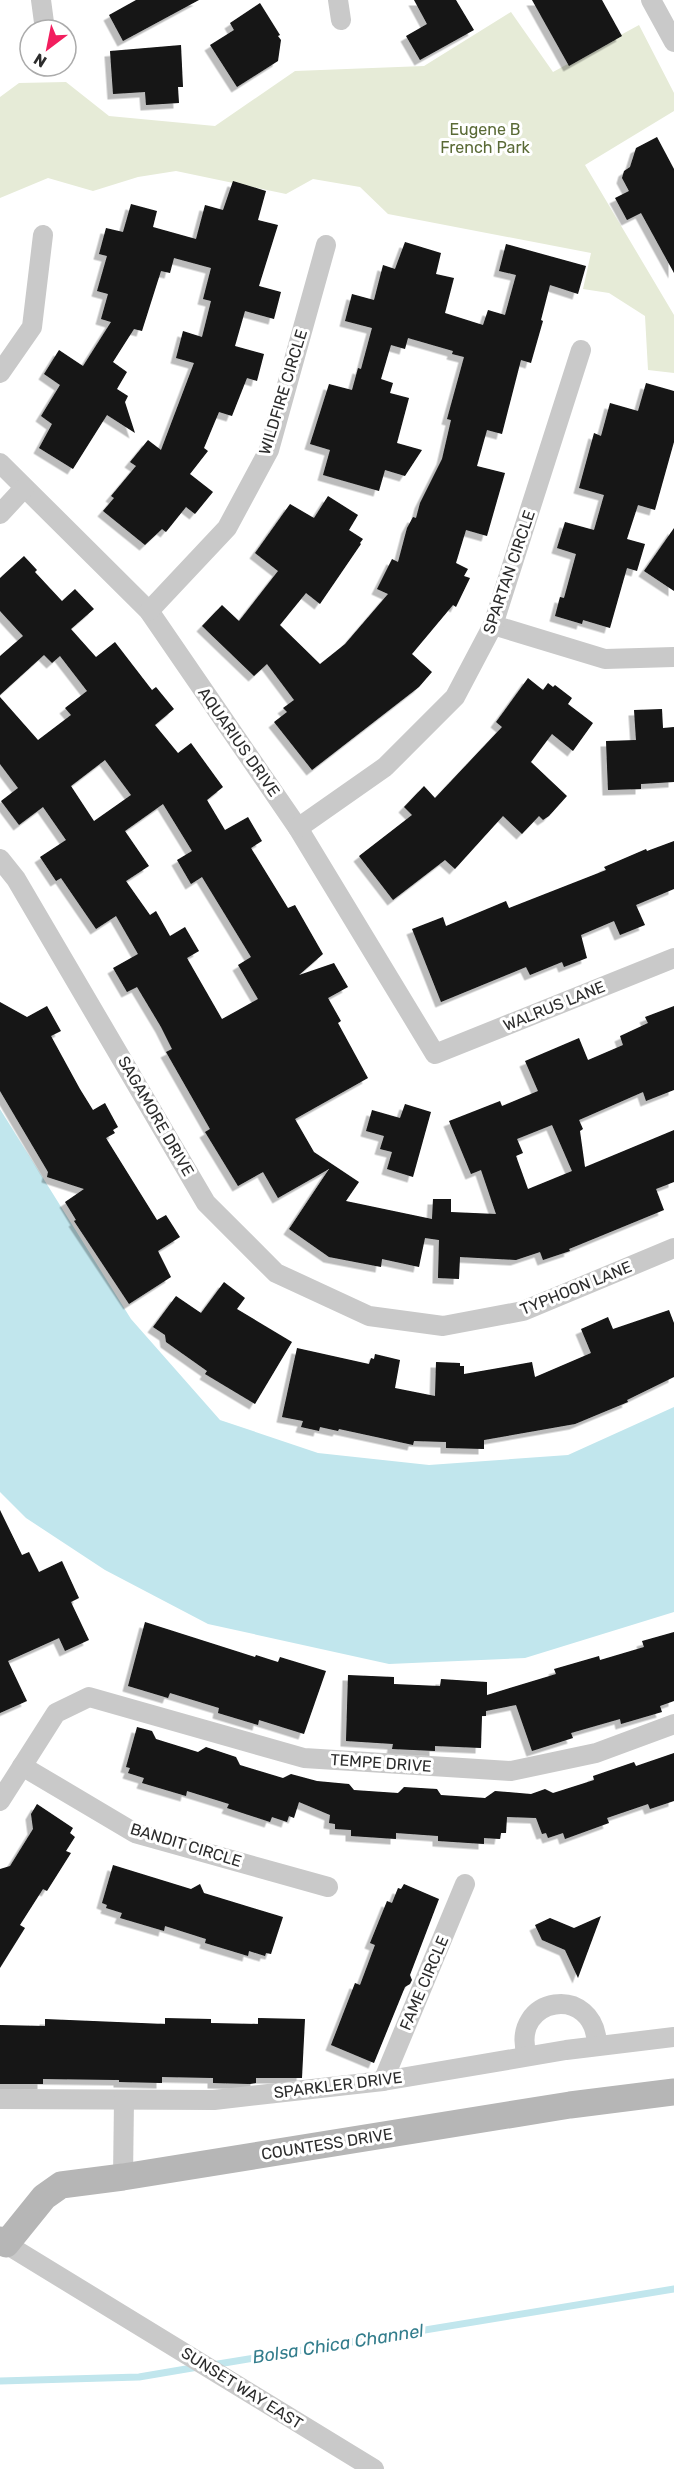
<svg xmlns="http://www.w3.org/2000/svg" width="674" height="2469" font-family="Rubik,sans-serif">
  <defs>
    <filter id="shadow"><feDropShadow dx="-5.5" dy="5.5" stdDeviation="0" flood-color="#0004"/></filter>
  </defs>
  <rect width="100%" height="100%" fill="#fff"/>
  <!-- green -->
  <path fill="#e6ebd7" d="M 511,12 L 553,72 L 639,25 L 674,93 L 674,111 L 585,165 L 674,315 L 674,373 L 648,370 L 645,316 L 609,293 L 583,289 L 591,253 L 388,214 L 360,187 L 313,179 L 286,194 L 176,171 L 138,177 L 93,191 L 48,178 L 0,198 L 0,97 L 19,83 L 66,82 L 109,116 L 215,126 L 295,71 L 424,66 Z"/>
  <!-- water -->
  <path fill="#c1e6ed" d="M 0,1109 L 131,1319 L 220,1420 L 318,1453 L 429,1465 L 568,1455 L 674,1407 L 674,1612 L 525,1658 L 389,1664 L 208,1624 L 105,1570 L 26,1518 L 0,1492 Z"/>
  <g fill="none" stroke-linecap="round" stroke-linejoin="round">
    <!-- stream -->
    <g stroke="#c1e6ed" stroke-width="7">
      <path d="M 212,2365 L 674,2289"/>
      <path d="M 0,2381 L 139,2377 L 198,2367"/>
    </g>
  </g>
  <!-- building -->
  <g fill="#131313" fill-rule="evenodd" filter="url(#shadow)">
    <path d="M 136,0 L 199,0 L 123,41 L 109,15 Z"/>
    <path d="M 414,0 L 456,0 L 474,30 L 420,60 L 406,36 L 427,24 Z"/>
    <path d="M 532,0 L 602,0 L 622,36 L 569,66 Z"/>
    <path d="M 260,3 L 280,35 L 278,36 L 281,40 L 278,61 L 237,87 L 210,45 L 234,30 L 230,23 Z"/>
    <path d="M 181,45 L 183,87 L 178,87 L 179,103 L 146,105 L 145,92 L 113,94 L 110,51 Z"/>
    <path d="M 657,137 L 674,169 L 674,273 L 641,213 L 627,220 L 615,198 L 629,191 L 622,178 L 624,171 L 630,167 L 636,148 Z"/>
    <path d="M 233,181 L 266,191 L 258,220 L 278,225 L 259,286 L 281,292 L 274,319 L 245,311 L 235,346 L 264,354 L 257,381 L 247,378 L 232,416 L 219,412 L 204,448 L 208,451 L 190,474 L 213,492 L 195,514 L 186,507 L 166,532 L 162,529 L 145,545 L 103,511 L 114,498 L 111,496 L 136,466 L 130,462 L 148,440 L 161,450 L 194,363 L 176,358 L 183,331 L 202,337 L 211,301 L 203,299 L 211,268 L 174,258 L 170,273 L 161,271 L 142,331 L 134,329 L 113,362 L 127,372 L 117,389 L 128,396 L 125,402 L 135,433 L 107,415 L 73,469 L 39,448 L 52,424 L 41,416 L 60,385 L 44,374 L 59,350 L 83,366 L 111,322 L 101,319 L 108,294 L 97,291 L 107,256 L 99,254 L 106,228 L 123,232 L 131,204 L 157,211 L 153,227 L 196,239 L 205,205 L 223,210 Z"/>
    <path d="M 405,242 L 441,253 L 436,274 L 454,278 L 445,313 L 483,325 L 488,310 L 505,315 L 516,275 L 499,271 L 506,244 L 586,266 L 578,294 L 550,285 L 541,320 L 543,321 L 531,363 L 521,360 L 502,434 L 487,430 L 477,466 L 505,473 L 487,536 L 466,530 L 456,563 L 468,569 L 464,576 L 470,578 L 456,607 L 453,605 L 412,654 L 432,672 L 419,687 L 312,770 L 274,722 L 287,712 L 283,708 L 294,700 L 267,664 L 254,676 L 202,626 L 222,605 L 239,621 L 278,571 L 255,553 L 290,504 L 314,518 L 328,496 L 358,515 L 349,530 L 363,539 L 360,543 L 361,544 L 320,604 L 306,593 L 280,625 L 320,664 L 345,644 L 388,594 L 377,589 L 392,559 L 398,562 L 407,528 L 413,517 L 416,518 L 420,503 L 442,459 L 451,420 L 447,419 L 464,357 L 452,354 L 453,351 L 408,338 L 405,349 L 391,345 L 381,379 L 393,383 L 390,393 L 409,398 L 397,443 L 422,450 L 405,476 L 385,470 L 379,491 L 323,475 L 330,450 L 310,444 L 329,384 L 352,390 L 358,368 L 361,369 L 372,328 L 345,321 L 352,294 L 374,300 L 383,265 L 395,269 Z"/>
    <path d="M 646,383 L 674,391 L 674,442 L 655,510 L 638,505 L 627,539 L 645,544 L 637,571 L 627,568 L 610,628 L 583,620 L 582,624 L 555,616 L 560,597 L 564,598 L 576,554 L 557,548 L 565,522 L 594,530 L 604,495 L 579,488 L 594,433 L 601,436 L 610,403 L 638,411 Z"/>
    <path d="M 674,528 L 674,591 L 644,571 Z"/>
    <path d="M 24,556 L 37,570 L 35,572 L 62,601 L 75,589 L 94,609 L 71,629 L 96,657 L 115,642 L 152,690 L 156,687 L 174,709 L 155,725 L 178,753 L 191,743 L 223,787 L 207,800 L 225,830 L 248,817 L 262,841 L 251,848 L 288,908 L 295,905 L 323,954 L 299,975 L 334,963 L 348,987 L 328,998 L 341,1021 L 338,1023 L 368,1078 L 295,1119 L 314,1152 L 359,1182 L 346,1201 L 432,1219 L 433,1199 L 451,1199 L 451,1212 L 496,1214 L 481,1170 L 471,1174 L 449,1121 L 500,1101 L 502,1106 L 538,1091 L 525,1061 L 579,1038 L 588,1060 L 623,1045 L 620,1036 L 648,1023 L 645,1017 L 674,1006 L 674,1090 L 646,1101 L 643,1092 L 579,1120 L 583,1129 L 580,1131 L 585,1167 L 674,1130 L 674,1182 L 656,1189 L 664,1210 L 569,1249 L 570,1251 L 543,1260 L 540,1252 L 516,1260 L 460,1257 L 459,1279 L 438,1278 L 439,1240 L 425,1238 L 419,1267 L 382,1259 L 381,1267 L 329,1257 L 289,1229 L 329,1169 L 278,1198 L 263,1172 L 238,1186 L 205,1132 L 210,1129 L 166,1052 L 172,1049 L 161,1027 L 137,987 L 127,992 L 113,968 L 138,954 L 116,916 L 96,929 L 61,878 L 56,881 L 40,857 L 66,840 L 43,807 L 19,825 L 1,801 L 18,788 L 0,764 L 0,697 L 38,740 L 71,715 L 65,708 L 87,691 L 60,656 L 52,663 L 44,655 L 0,695 L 0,656 L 23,636 L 0,611 L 0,578 ZM 105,760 L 131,795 L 94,821 L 71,786 ZM 163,804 L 192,851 L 177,860 L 191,884 L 202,877 L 251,957 L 238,965 L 258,999 L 222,1019 L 187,958 L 199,951 L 185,927 L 170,936 L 156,911 L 150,915 L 126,881 L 149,866 L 125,831 ZM 552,1125 L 572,1171 L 528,1189 L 516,1156 L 523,1153 L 517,1139 Z"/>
    <path d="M 528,678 L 543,690 L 548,683 L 553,687 L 555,685 L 572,698 L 568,704 L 593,723 L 573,751 L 552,734 L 531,762 L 567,796 L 549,816 L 543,820 L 539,816 L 522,834 L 503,816 L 455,869 L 445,860 L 393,900 L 359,856 L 412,815 L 404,807 L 424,786 L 435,798 L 502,727 L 496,722 Z"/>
    <path d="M 662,709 L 663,728 L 674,727 L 674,782 L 641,784 L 641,789 L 608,790 L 606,741 L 636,740 L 634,710 Z"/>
    <path d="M 674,841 L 674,889 L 636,905 L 645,925 L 620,935 L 614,921 L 581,935 L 587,958 L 564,967 L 562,962 L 530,975 L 526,967 L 441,1002 L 412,929 L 443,917 L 446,926 L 506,901 L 509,908 L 606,870 L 604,867 L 646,849 L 647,851 Z"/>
    <path d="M 0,1002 L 27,1017 L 47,1006 L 61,1031 L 51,1036 L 80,1089 L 93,1110 L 105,1103 L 118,1127 L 113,1130 L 115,1133 L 106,1138 L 157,1220 L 166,1215 L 180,1237 L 158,1251 L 171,1277 L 129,1304 L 74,1221 L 76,1220 L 65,1202 L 84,1189 L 47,1177 L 48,1172 L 0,1091 Z"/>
    <path d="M 405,1104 L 431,1112 L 413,1177 L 387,1169 L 392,1152 L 380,1149 L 384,1136 L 366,1131 L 372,1110 L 400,1118 Z"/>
    <path d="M 224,1282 L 245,1298 L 237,1309 L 292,1342 L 255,1404 L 205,1374 L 207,1371 L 166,1342 L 165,1335 L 153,1327 L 176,1296 L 201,1313 Z"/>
    <path d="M 669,1310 L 674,1323 L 674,1377 L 627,1400 L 628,1402 L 575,1424 L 484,1440 L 484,1449 L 446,1448 L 446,1442 L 414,1441 L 413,1445 L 339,1429 L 338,1431 L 320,1427 L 319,1431 L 301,1427 L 303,1421 L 282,1417 L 297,1348 L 369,1364 L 371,1358 L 374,1359 L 375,1354 L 400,1360 L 395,1388 L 435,1396 L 436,1362 L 460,1363 L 460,1366 L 464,1366 L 464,1374 L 532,1362 L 535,1377 L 591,1353 L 581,1329 L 608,1317 L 613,1329 Z"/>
    <path d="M 0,1510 L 22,1555 L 29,1552 L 39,1572 L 62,1561 L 79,1598 L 71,1602 L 89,1640 L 65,1651 L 59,1638 L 8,1661 L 27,1701 L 0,1713 Z"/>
    <path d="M 145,1622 L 255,1657 L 256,1655 L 278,1662 L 280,1657 L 326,1671 L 304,1734 L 259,1720 L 258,1725 L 218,1713 L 219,1708 L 170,1693 L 168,1698 L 128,1686 Z"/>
    <path d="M 674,1632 L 674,1701 L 660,1706 L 662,1712 L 621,1724 L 620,1719 L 571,1733 L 573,1738 L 532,1751 L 516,1705 L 486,1711 L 486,1716 L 482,1716 L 481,1748 L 435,1746 L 435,1751 L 392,1749 L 393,1744 L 346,1741 L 348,1675 L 394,1677 L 394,1684 L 440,1686 L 441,1679 L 487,1682 L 487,1695 L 556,1674 L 554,1669 L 599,1656 L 600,1660 L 644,1647 L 642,1641 Z"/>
    <path d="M 137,1727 L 152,1731 L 156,1739 L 198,1752 L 206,1747 L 236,1757 L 240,1765 L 283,1778 L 291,1774 L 317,1781 L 349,1784 L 354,1790 L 398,1793 L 404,1787 L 437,1789 L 441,1795 L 485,1798 L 495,1791 L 531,1794 L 545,1789 L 553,1793 L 594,1780 L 593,1776 L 634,1762 L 636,1766 L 674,1753 L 674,1801 L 650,1809 L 648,1804 L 607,1818 L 609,1823 L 565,1839 L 563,1833 L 548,1838 L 546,1833 L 542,1834 L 536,1818 L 507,1817 L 506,1833 L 501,1833 L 500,1839 L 484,1838 L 484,1844 L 438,1841 L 438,1836 L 396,1833 L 396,1839 L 351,1836 L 351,1830 L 335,1829 L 335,1824 L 329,1823 L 330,1815 L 299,1802 L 294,1818 L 289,1816 L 287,1822 L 272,1817 L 270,1822 L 227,1808 L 229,1804 L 187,1791 L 186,1796 L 142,1783 L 144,1778 L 128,1773 L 130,1768 L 126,1767 Z"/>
    <path d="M 37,1804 L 73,1828 L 70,1833 L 75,1837 L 66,1851 L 71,1853 L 47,1891 L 43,1889 L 20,1925 L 25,1928 L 0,1968 L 0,1869 L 10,1866 L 33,1829 L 31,1814 Z"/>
    <path d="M 113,1865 L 191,1889 L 200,1884 L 204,1893 L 283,1917 L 271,1954 L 266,1953 L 265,1956 L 249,1951 L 248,1956 L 205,1943 L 206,1939 L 165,1926 L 164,1931 L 120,1918 L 122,1913 L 106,1908 L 107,1905 L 102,1903 Z"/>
    <path d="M 404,1884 L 439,1899 L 410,1975 L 412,1980 L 410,1984 L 405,1987 L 374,2063 L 331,2045 L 355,1983 L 360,1985 L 375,1945 L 370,1943 L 387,1901 L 392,1903 L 398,1888 L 401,1889 Z"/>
    <path d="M 601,1916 L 578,1978 L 565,1950 L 542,1940 L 535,1925 L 550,1918 L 574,1928 Z"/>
    <path d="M 165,2018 L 211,2019 L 211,2023 L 258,2024 L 258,2018 L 305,2019 L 302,2078 L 256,2078 L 256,2083 L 250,2084 L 213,2083 L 213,2078 L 162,2077 L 162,2083 L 119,2082 L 119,2080 L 43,2079 L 43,2084 L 0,2084 L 0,2025 L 45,2026 L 45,2019 L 165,2024 Z"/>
  </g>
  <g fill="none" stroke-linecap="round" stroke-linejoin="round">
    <!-- street -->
    <g stroke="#c9c9c9" stroke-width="20">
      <path d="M 41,0 L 45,30"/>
      <path d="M 338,0 L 341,20"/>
      <path d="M 651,0 L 674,42"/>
      <path d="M 0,373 L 32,327 L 43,235"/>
      <path d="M 0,463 L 149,611 L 298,828 L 435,1054 L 674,958"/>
      <path d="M 0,514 L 24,488"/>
      <path d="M 149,611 L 227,528 L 269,450 L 326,245"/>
      <path d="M 493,625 L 605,659 L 674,657"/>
      <path d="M 298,828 L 385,767 L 455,697 L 493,625 L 581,350"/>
      <path d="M 0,859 L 16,879 L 206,1203 L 276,1273 L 369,1316 L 443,1326 L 523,1311 L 674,1248"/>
      <path d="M 22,1766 L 135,1833 L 328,1887"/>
      <path d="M 0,1801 L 56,1713 L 89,1697 L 304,1758 L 511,1771 L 596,1753 L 674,1724"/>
      <path d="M 527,2056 C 509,1996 596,1982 597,2046"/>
      <path d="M 383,2081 L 465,1884"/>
      <path d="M 0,2099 L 214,2100 L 383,2081 L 566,2050 L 674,2037"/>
      <path d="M 123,2177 L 124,2100"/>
      <path d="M 6,2244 L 374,2469"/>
    </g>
    <!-- secondary -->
    <path stroke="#b6b6b6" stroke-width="27" d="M 0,2240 L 6,2244 L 44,2197 L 61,2185 L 123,2177 L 570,2105 L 674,2092"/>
  </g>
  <g text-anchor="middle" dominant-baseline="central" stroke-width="6" stroke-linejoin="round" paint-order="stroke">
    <!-- park labels -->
    <g font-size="16" fill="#5a6a36" stroke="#fff">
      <text x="485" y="129">Eugene B<tspan x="485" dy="18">French Park</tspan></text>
    </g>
    <!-- street labels -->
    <g font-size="16" fill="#2c2c2c" stroke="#fff">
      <text transform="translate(283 392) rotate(-73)">WILDFIRE CIRCLE</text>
      <text transform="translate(509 572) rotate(-71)">SPARTAN CIRCLE</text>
      <text transform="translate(239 742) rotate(55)">AQUARIUS DRIVE</text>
      <text transform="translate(554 1006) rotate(-22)">WALRUS LANE</text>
      <text transform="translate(156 1116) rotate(60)">SAGAMORE DRIVE</text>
      <text transform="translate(576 1288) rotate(-22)">TYPHOON LANE</text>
      <text transform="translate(381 1763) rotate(4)">TEMPE DRIVE</text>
      <text transform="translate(186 1845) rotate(17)">BANDIT CIRCLE</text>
      <text transform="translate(424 1983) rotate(-67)">FAME CIRCLE</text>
      <text transform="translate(338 2085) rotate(-7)">SPARKLER DRIVE</text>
      <text transform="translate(327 2144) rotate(-9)">COUNTESS DRIVE</text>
      <text transform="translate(242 2388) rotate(32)">SUNSET WAY EAST</text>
    </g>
    <!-- water labels -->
    <g font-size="18" font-style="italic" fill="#337d8c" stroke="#fff">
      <text transform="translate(338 2344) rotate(-9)">Bolsa Chica Channel</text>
    </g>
  </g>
  <!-- north arrow -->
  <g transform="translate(48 48) rotate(212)"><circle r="28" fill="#ffffff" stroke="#ababab" stroke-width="1.5"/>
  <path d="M0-4.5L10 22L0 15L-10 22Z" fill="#f21e5e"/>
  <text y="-9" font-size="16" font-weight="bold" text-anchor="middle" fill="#2c2c2c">N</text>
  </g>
</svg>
